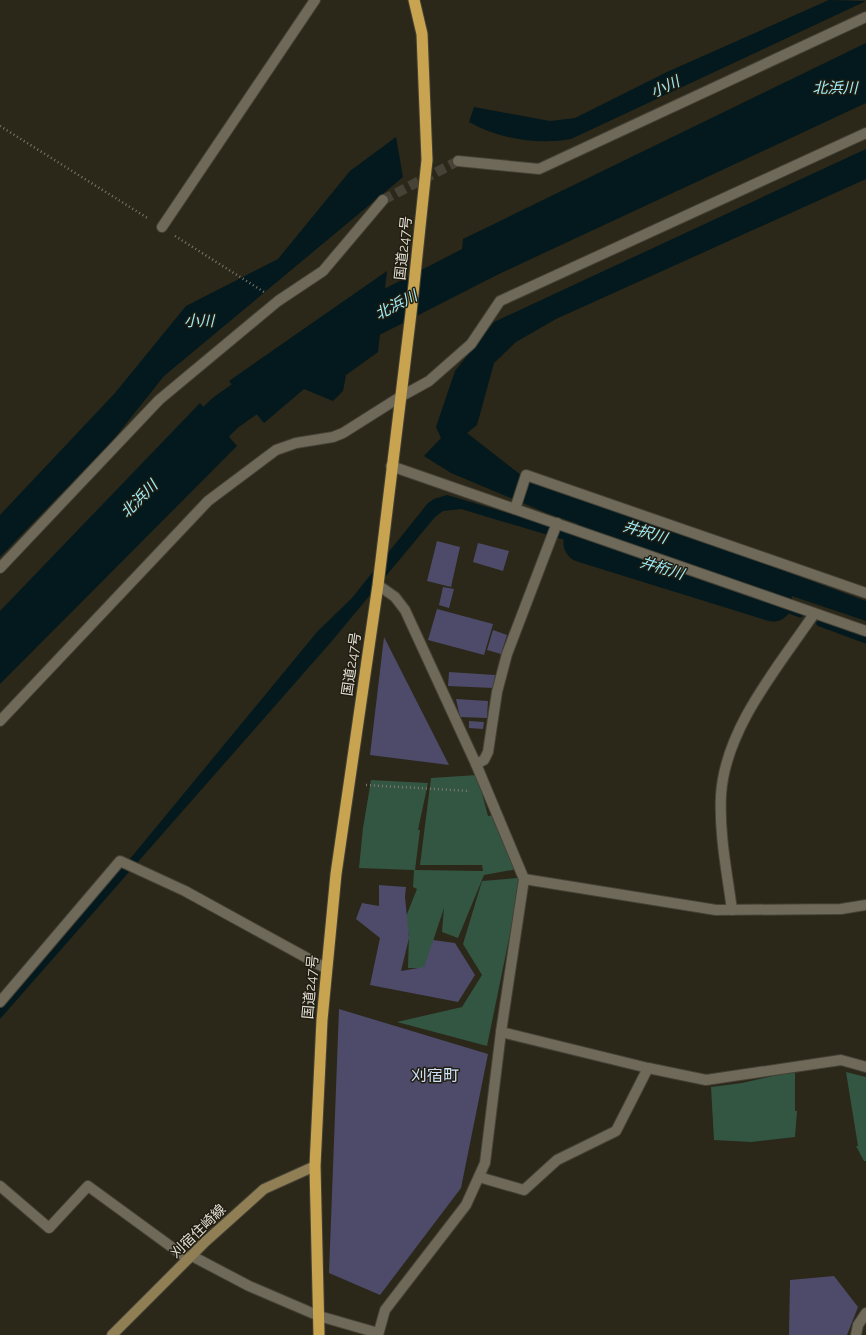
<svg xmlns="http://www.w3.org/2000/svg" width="866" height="1335" font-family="Raleway,'Noto Sans JP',sans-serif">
  <rect width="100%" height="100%" fill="#2b2719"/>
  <!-- green -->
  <g fill="#335643">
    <path d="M 477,775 L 488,816 L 494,815 L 517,869 L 484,875 L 458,938 L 442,932 L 444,908 L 424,968 L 408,968 L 409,934 L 403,924 L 417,889 L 413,887 L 414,870 L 359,868 L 363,828 L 371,780 L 428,783 L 418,830 L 420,830 L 415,870 L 483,871 L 482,865 L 420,865 L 431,778 Z"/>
    <path d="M 518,878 L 520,885 L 487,1046 L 397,1022 L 462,1007 L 482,975 L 463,944 L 482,881 Z"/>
    <path d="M 795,1071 L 795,1111 L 797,1111 L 795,1137 L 751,1142 L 714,1140 L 711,1087 L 742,1083 Z"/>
    <path d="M 846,1072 L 866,1077 L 866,1161 L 864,1161 L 856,1146 L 858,1146 Z"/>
  </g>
  <!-- water -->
  <g fill="#03191d">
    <path d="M 829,0 L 866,1 L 571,139 C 538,145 499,139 469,122 L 474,107 L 550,121 L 575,118 L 667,72 Z"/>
    <path d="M 866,43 L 866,103 L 458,293 L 463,239 Z"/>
    <path d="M 396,137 L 403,177 L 164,376 L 113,440 L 0,557 L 0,515 L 115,393 L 186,306 L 278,259 L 350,171 Z"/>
    <path d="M 866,149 L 866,179 L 556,319 L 516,342 L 494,363 L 477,425 L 467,433 L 530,482 L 667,528 L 866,601 L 866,621 L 549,514 L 451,473 L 424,456 L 441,438 L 436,427 L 455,371 L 494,322 Z"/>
    <path d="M 387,271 L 378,352 L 346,375 L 343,391 L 333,401 L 304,389 L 264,423 L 229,381 Z"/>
    <path d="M 200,403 L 237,446 L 0,684 L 0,611 Z"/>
    <path d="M 447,495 L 548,525 L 677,568 L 605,552 L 461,509 L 443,511 L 435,517 L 331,642 L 0,1019 L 0,1006 L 134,854 L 317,632 L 352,598 L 428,503 L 434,499 Z"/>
  </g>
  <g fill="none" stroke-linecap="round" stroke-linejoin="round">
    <!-- stream -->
    <g stroke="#03191d" stroke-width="7">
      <path d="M 771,603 L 800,614"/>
      <path d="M 820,623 L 866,640"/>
    </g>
    <!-- river -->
    <g stroke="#03191d" stroke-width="39">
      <path d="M 335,336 L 507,248"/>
      <path d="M 178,459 L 225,413 L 288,368"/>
      <path d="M 583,543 L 773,602"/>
    </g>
  </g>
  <!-- building -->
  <g fill="#4e4b6a">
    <path d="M 437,541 L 460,547 L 451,587 L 427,581 Z"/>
    <path d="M 478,543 L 509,551 L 503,571 L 473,562 Z"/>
    <path d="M 443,587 L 454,589 L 449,608 L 439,605 Z"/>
    <path d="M 437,609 L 493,624 L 484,655 L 428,640 Z"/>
    <path d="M 493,630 L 507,635 L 501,654 L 487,650 Z"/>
    <path d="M 384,637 L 449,765 L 370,755 Z"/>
    <path d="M 449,672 L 495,675 L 494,688 L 448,686 Z"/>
    <path d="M 456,699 L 488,701 L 487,718 L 460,717 Z"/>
    <path d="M 469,721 L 484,722 L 483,729 L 469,728 Z"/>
    <path d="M 379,885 L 406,887 L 405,897 L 409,938 L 401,971 L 424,967 L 433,940 L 455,943 L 475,975 L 458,1002 L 370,985 L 380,938 L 356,919 L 362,903 L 379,906 Z"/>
    <path d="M 339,1009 L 488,1054 L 461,1188 L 380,1295 L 329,1273 Z"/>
    <path d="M 834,1276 L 858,1307 L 847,1335 L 789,1335 L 790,1280 Z"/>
  </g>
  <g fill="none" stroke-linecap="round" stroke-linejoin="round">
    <!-- minor-tunnel -->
    <path stroke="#464235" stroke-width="10" stroke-dasharray="10 5" stroke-linecap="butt" d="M 383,200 L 458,161"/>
    <!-- minor casing -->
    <g stroke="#444136" stroke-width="12">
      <g id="minor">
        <path d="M 458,161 L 539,169 L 866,17"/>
        <path d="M 162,227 L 315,0"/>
        <path d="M 391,466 L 866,631"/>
        <path d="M 515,509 L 526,475 L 866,593"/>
        <path d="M 0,568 L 159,400 L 278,301 L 323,271 L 383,200"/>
        <path d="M 378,585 L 395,597 L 405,610 L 476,764 L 524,879 L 501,1032 L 485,1163 L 466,1205 L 385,1310 L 378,1335"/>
        <path d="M 0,721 L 208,501 L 276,450 L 296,443 L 333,437 L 343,433 L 400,397 L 429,381 L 471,344 L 500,301 L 866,133"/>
        <path d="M 476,764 L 484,760 L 488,752 L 497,692 L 507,654 L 557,523"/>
        <path d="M 524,879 L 716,910 L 841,909 L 866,905"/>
        <path d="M 732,910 C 727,872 719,834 721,795 C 725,729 778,667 814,614"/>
        <path d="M 0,1002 L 120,861 L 185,891 L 327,969"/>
        <path d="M 501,1032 L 648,1068 L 706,1080 L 841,1060 L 866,1067"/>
        <path d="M 479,1177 L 524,1190 L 557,1160 L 616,1131 L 648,1068"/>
        <path d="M 0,1186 L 49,1228 L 88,1186 L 188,1259"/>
        <path d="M 192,1256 L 249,1286 L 319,1316 L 378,1333"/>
        <path d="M 856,1335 L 858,1325 L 866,1313"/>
      </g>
    </g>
    <!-- secondary casing -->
    <g stroke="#444136" stroke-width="12">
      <path id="secondary" d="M 112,1335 L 205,1242 L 264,1189 L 315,1166"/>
    </g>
    <!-- trunk casing -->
    <g stroke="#444136" stroke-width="13">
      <path id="trunk" d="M 319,1335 L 315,1166 L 322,1020 L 336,874 L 378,585 L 411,313 L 427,160 L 422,34 L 414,0"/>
    </g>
    <!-- path -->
    <g stroke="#7d796d" stroke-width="2.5" stroke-dasharray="1 3" stroke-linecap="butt">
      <path d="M 0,126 L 149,219"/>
      <path d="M 175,236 L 264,292"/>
      <path d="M 366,785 L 470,791"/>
    </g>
    <!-- minor -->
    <use href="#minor" stroke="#6e6959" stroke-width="10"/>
    <!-- secondary -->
    <use href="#secondary" stroke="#907f55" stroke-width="10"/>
    <!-- trunk -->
    <use href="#trunk" stroke="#c8a450" stroke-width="11"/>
  </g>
  <g text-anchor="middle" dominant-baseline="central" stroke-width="3" stroke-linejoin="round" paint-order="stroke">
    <!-- street labels -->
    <g font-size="14" fill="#e1ded5" stroke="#211d10">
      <text transform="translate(403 248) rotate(-84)">国道247号</text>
      <text transform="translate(351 664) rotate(-82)">国道247号</text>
      <text transform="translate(310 987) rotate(-85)">国道247号</text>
      <text transform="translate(198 1231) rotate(-44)">刈宿住崎線</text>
    </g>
    <!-- water labels -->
    <g font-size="15" font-style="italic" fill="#9eeefc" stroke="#211d10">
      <text transform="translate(665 87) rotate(-25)">小川</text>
      <text x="835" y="88">北浜川</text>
      <text transform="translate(396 305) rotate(-27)">北浜川</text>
      <text x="199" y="321">小川</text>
      <text transform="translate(139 499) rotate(-45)">北浜川</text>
      <text transform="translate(645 532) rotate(17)">井択川</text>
      <text transform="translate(662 568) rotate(17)">井桁川</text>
    </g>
    <!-- quarter labels -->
    <g font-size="16" fill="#cde2fa" stroke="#211d10">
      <text x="435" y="1075">刈宿町</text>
    </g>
  </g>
</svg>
